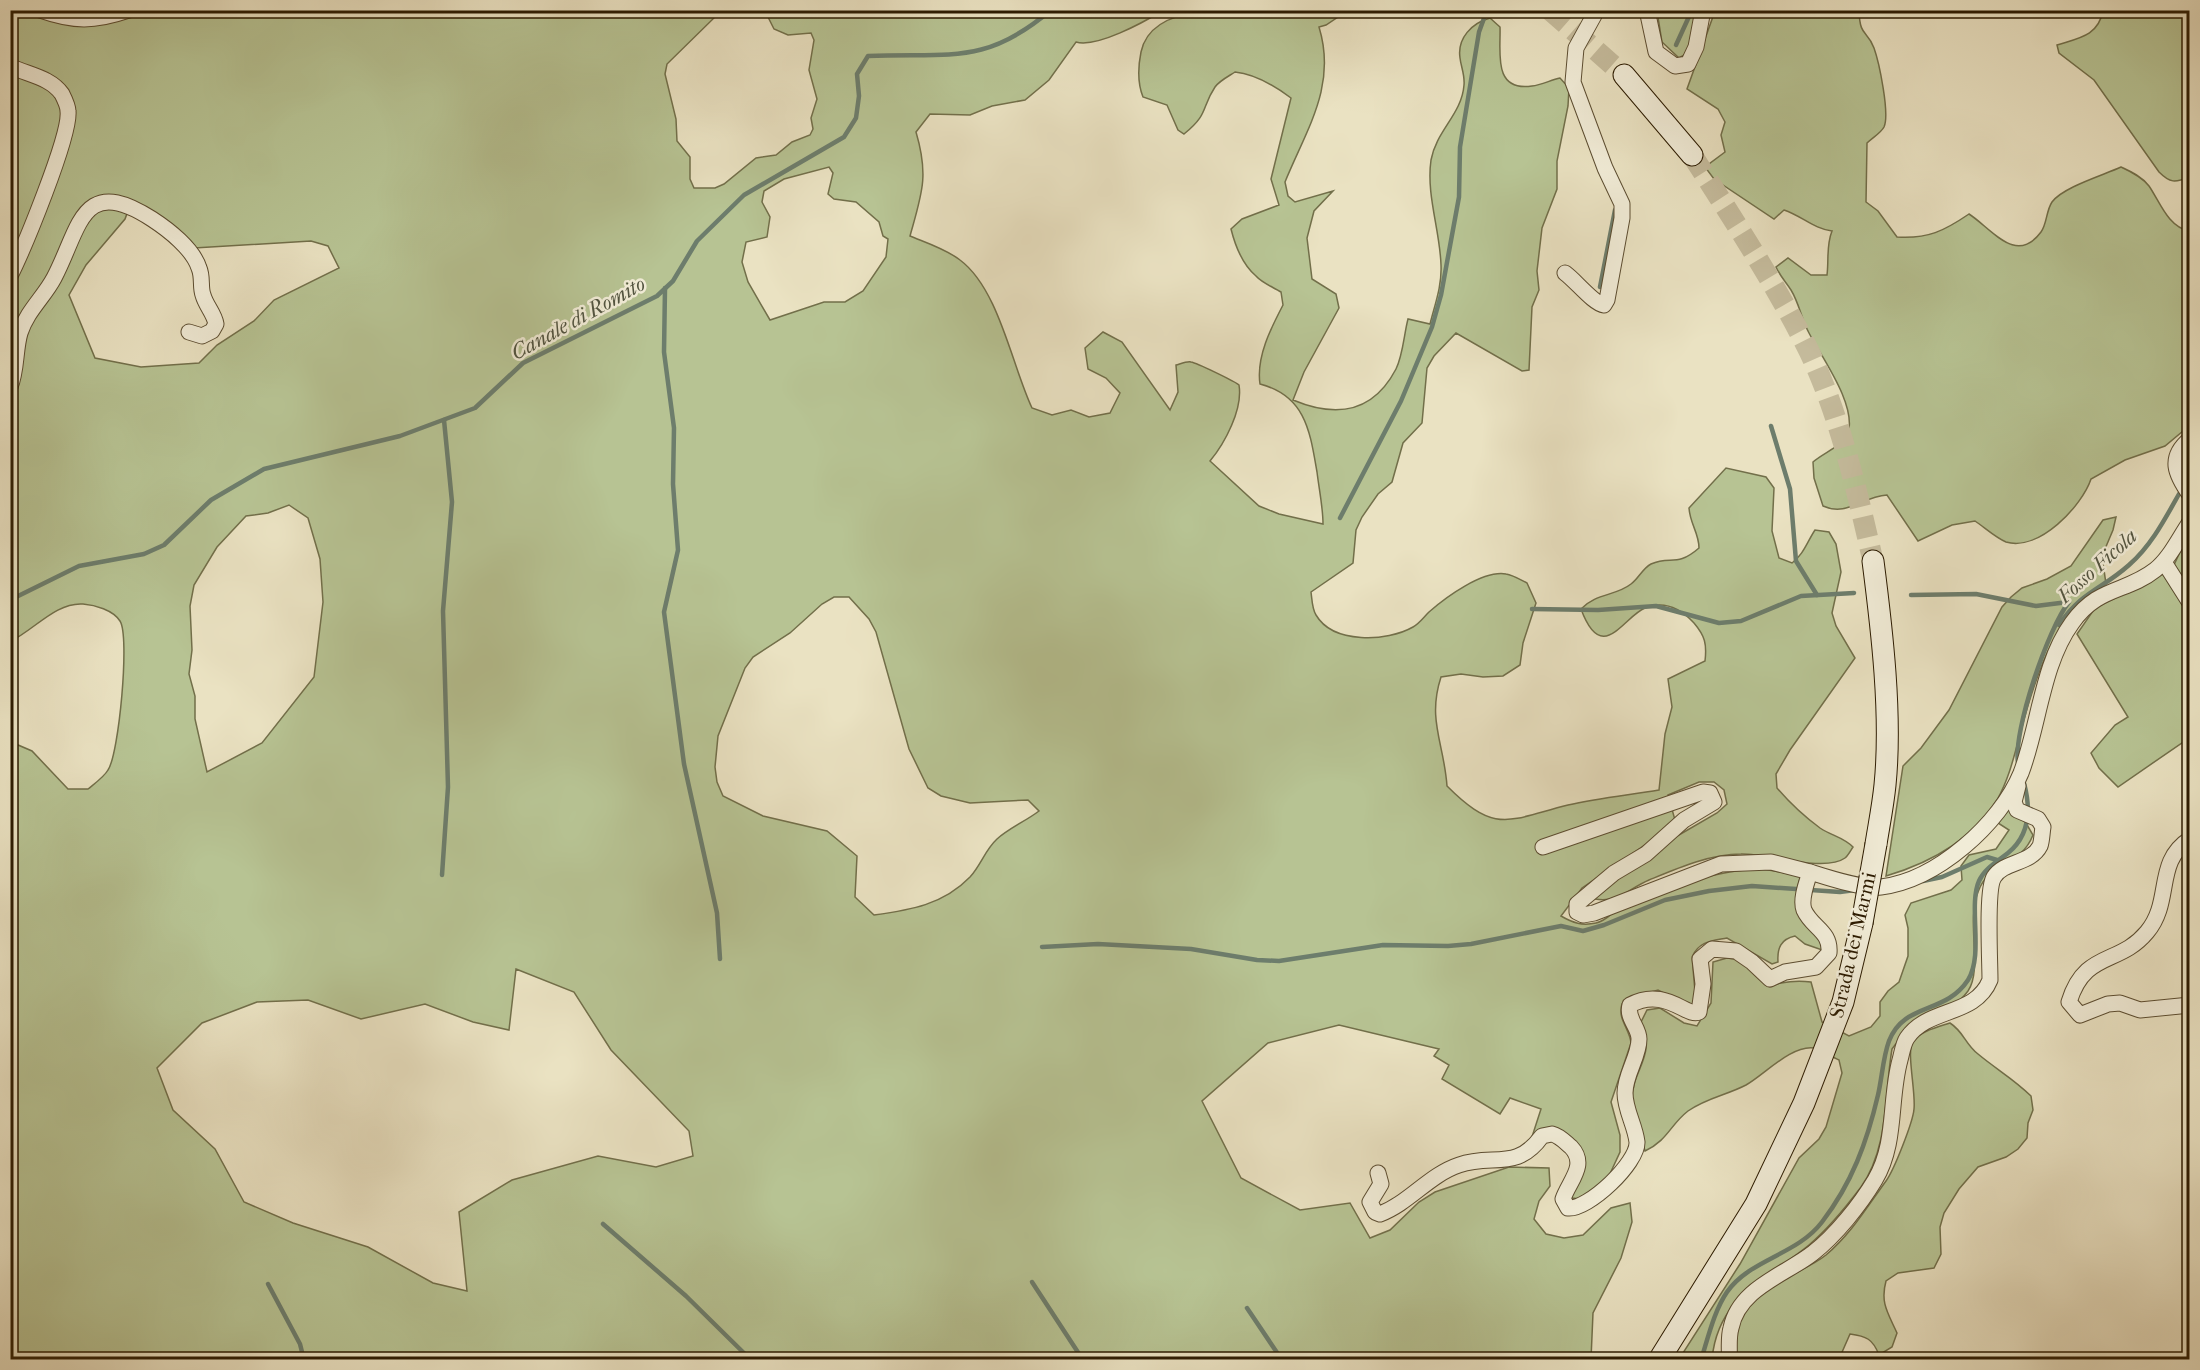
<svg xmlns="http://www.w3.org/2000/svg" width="2200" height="1370" font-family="'IM FELL French Canon',serif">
  <rect width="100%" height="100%" fill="#eae2c2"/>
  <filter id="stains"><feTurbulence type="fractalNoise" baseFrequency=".00333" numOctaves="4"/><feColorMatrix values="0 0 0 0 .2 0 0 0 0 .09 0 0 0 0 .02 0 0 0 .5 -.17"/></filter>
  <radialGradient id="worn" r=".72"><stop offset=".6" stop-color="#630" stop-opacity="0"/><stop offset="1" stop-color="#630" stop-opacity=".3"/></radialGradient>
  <!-- green -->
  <g fill="#b7c393" stroke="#726f4a" stroke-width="1.5" fill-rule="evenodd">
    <path d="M 229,10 L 230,15 L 244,10 L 711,11 L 715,17 L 667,64 L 665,74 L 676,119 L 677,141 L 690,157 L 690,179 L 694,188 L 715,188 L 724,184 L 756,158 L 776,155 L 792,142 L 810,135 L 813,129 L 811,118 L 817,99 L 809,70 L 814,40 L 811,33 L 788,35 L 774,29 L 765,11 L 1162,11 C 1144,22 1097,48 1076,42 L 1049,80 L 1025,100 L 992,106 L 970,115 L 930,114 L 916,132 C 929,176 922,193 910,236 C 927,243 946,249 960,260 C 999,289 1012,366 1032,408 L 1052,415 L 1071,410 L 1089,417 L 1110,413 L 1120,393 L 1106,378 L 1088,369 L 1085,348 L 1103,332 L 1122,342 L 1170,410 L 1178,392 L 1176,365 C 1180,364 1187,361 1191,362 C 1197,363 1234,381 1239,385 C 1243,409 1225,443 1210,461 L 1259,506 L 1279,514 L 1323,524 C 1323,507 1319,489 1317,472 C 1310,432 1306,396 1260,384 C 1256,357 1271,328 1283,305 L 1281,292 C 1273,287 1262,283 1256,276 C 1243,265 1235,245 1231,229 L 1242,219 L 1279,205 L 1271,179 L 1291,98 C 1275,86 1255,74 1235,72 C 1229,76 1219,81 1215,87 C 1201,108 1209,114 1184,134 L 1178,130 L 1167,105 L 1143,97 C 1137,82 1138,67 1141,52 C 1152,0 1243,8 1285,17 L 1278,11 L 1347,11 L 1326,25 L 1319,27 C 1337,86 1307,128 1285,182 L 1288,196 L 1295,202 L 1333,191 L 1314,211 L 1307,238 L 1312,279 L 1336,294 L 1339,308 L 1304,372 L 1293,400 C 1336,418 1373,413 1396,369 C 1403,355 1404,334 1408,319 L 1430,324 C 1435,304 1442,286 1441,265 C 1440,230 1426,195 1431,160 C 1436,131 1462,114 1464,85 C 1465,75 1461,67 1460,58 C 1457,38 1472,23 1490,18 L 1500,27 C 1501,51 1492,92 1532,86 C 1541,85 1551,80 1560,78 L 1569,88 L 1568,106 L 1557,161 L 1557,189 L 1542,228 L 1537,271 L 1539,290 L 1532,307 L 1529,370 L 1522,371 L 1456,333 L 1434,356 L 1427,368 L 1422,423 L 1403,443 L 1392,482 L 1378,494 L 1362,517 L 1356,530 L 1353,563 L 1311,592 C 1312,599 1312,609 1316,615 C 1333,644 1387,642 1413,627 C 1419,624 1424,617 1429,612 C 1446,597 1483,570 1506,574 C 1513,575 1521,580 1527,583 L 1536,603 L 1523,643 L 1520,665 L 1503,676 L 1483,677 L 1461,674 L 1441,677 C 1427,720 1444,743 1447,786 C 1496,835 1508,820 1568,805 C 1597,798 1629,795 1659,790 L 1665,734 L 1672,707 L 1668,679 L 1705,661 C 1707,644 1705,636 1694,623 C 1681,609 1665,600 1645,608 C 1623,617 1602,666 1581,609 C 1596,593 1616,596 1631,584 C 1638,579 1643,568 1651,564 C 1671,555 1676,568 1699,548 C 1699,533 1690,524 1689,508 L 1726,468 L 1766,477 L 1774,488 L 1772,531 L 1779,558 L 1792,563 C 1804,554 1807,542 1815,530 L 1829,532 L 1836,544 L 1841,572 L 1832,613 L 1836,626 L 1855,658 L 1790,750 L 1776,774 L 1777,788 C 1789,802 1805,817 1820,828 C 1832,836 1843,837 1853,847 C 1851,850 1848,856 1845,858 C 1824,873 1766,853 1741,854 C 1710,854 1678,868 1649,880 C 1628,889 1619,903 1595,899 L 1595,895 L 1672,839 L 1717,813 L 1727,804 L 1724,790 L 1714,782 L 1699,782 L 1668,795 L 1675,820 L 1652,840 L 1582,888 L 1561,916 C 1573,923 1582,926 1596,923 C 1607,921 1613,911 1622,906 C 1654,889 1725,869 1760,869 C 1774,870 1788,874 1801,876 C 1787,912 1811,921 1825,951 L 1805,944 L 1795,936 C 1781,939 1777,948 1778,962 L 1772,964 L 1727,938 C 1712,941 1699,941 1692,957 L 1696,1003 L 1690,1006 L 1658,990 L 1627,999 L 1622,1004 C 1617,1019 1630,1029 1631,1043 L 1611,1102 L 1620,1135 L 1620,1152 L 1608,1178 L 1580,1199 L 1572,1198 L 1572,1191 L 1581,1173 L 1567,1135 L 1530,1143 L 1541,1109 L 1510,1098 L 1500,1114 L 1442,1079 L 1449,1065 L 1434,1056 L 1439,1049 L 1339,1025 L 1268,1043 L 1202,1101 L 1241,1178 L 1300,1210 L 1350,1203 L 1370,1238 L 1390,1230 L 1419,1202 L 1435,1192 L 1509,1167 L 1549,1168 L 1550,1186 L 1539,1201 L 1534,1219 L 1546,1234 L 1564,1238 L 1583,1235 L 1611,1208 L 1630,1203 L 1632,1222 L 1621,1258 L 1593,1313 L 1591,1359 L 11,1359 L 11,742 L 32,751 L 68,789 L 88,789 C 94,784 104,777 108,770 C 119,754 130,636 120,621 C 113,610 95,605 83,604 C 56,602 34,630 11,641 L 10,11 ZM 829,167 L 833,173 L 828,194 L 834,199 L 856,202 L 879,222 L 883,236 L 888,239 L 886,257 L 863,291 L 845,302 L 824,302 L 770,320 L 748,282 L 742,262 L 746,242 L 767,237 L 770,217 L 762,202 L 764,191 L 784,179 ZM 132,200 L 194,248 L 311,241 L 328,246 L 339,268 L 274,300 L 254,321 L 217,345 L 199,363 L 141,367 L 95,358 L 69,295 L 86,265 L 125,219 ZM 289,505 L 308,518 L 320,559 L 323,602 L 314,677 L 262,743 L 207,772 L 195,719 L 195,696 L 189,674 L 192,650 L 190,606 L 194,585 L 217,547 L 246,516 L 268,513 ZM 834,597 L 849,597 L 869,619 L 876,632 L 909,749 L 928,788 L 941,796 L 970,803 L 1028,800 L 1039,811 C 1026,821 1009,828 997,839 C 985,850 981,865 970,877 C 943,905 910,910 874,915 L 855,897 L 857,856 L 827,831 L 763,816 L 723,796 L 717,782 L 715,767 L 718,736 L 745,668 L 753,657 L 790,633 L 822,604 ZM 516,969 L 574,992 L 611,1050 L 689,1131 L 693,1156 L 656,1167 L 598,1156 L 512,1180 L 459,1212 L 467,1291 L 433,1283 L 368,1247 L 293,1223 L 244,1202 L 215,1149 L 173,1110 L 157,1068 L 202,1023 L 257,1002 L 308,1000 L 361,1019 L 425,1004 L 473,1022 L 509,1030 Z"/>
    <path d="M 1657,11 L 1700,11 L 1686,54 L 1679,58 L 1662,42 Z"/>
    <path d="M 1715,11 L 1859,11 C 1860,38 1867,29 1874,48 C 1879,62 1890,114 1884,127 C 1881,133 1872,138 1867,143 L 1866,202 L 1878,211 L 1897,237 C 1928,239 1944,231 1969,214 C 1991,228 2016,266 2041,232 C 2047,224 2046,211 2052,202 C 2063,187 2104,175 2121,167 C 2132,172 2142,177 2149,186 C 2160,202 2168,227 2189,231 L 2189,426 L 2165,446 L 2125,460 L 2091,479 C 2082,506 2039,552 2006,542 C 1996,538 1984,527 1975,521 L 1952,525 L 1918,541 L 1887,495 C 1861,497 1847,517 1823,506 L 1814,478 L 1813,462 C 1823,453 1844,445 1848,434 C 1857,405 1822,358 1809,333 C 1802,320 1799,303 1791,290 C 1786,282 1780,276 1776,267 L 1788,258 L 1811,275 L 1827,275 C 1829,259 1826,246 1832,231 C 1814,229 1802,216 1784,210 L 1774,219 L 1714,179 L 1705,167 L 1725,152 L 1721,135 L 1725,122 L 1718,109 L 1687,89 Z"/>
    <path d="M 2103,11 L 2189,11 L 2189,177 C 2175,183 2170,183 2159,172 L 2094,80 L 2059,53 L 2057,45 C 2079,38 2098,36 2103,11 Z"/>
    <path d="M 2116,517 L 2113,530 L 2102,556 L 2106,584 C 2096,591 2085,597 2077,606 C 2048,638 2033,686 2022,727 C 2015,752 2010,777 1997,800 C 1972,840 1930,863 1886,876 L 1903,766 L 1921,748 L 1949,710 L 2002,607 L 2011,597 L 2022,588 L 2047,579 L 2071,566 L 2103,520 Z"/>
    <path d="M 2189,533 L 2189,592 L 2173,567 Z"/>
    <path d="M 2163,574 L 2189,615 L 2189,738 L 2118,787 L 2099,768 L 2091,753 L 2115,725 L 2128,717 L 2077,634 L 2095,608 Z"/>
    <path d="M 2008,807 L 2026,823 L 2033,835 C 2020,868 1990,859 1978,892 C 1966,923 1983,969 1968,991 C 1949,1017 1910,1022 1892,1049 C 1884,1096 1889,1147 1861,1187 C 1846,1207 1828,1229 1809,1245 C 1766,1280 1718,1296 1712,1359 L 1682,1359 L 1681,1356 L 1740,1264 L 1799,1158 L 1819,1139 L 1826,1127 L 1842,1073 L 1839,1060 C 1831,1057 1822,1049 1814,1048 C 1791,1045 1764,1075 1746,1085 C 1727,1095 1706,1098 1688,1111 C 1670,1125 1668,1140 1645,1151 C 1641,1135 1632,1116 1632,1100 C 1632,1069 1657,1056 1641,1022 L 1647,1010 L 1660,1008 L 1684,1023 L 1697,1026 L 1711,1003 L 1713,962 L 1727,958 L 1741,960 C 1775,1001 1770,976 1811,982 L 1822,1022 L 1849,1036 L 1871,1027 L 1880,1016 L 1880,1002 L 1888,991 L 1899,982 L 1908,956 L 1908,928 L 1905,915 L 1911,903 L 1951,890 L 1962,880 L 1961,866 L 1969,855 L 1996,849 L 2009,830 L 1998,823 Z"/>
    <path d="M 1950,1023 C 1964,1032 1965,1044 1978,1054 C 1996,1069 2015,1080 2031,1096 L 2033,1110 L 2028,1123 L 2027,1138 L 2018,1149 L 2006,1157 L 1978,1167 L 1959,1189 L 1944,1213 L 1940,1227 L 1941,1254 L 1934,1268 L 1898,1273 L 1886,1281 C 1880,1303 1888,1313 1897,1333 L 1892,1347 L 1879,1355 C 1873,1339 1866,1336 1850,1334 L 1839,1359 L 1733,1360 C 1735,1347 1734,1326 1740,1314 C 1756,1285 1801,1275 1826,1255 C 1851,1234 1867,1207 1886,1181 C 1894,1170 1913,1122 1914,1109 C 1916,1092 1906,1051 1913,1041 C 1921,1031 1938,1027 1950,1023 Z"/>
  </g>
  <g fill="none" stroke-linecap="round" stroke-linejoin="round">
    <!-- stream -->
    <g stroke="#6d7d6c" stroke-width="4.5">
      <path d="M 1323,10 L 1325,10"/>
      <path d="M 1676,45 L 1692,10"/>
      <path d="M 1600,287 L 1615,210"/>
      <path d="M 665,288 L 664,352 L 674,428 L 673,484 L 678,550 L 664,612 L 684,764 L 717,913 L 720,959"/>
      <path d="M 1771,426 L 1790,489 L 1796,561 L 1817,595"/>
      <path d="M 1340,518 L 1401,401 L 1432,327 L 1441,295 L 1459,197 L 1460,147 L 1479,32 L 1487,10"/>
      <path d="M 1911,595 L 1976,594 L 2036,606 L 2068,602"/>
      <path d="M 10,600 L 79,566 L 144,554 L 164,545 L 211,500 L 264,469 L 400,436 L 475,408 L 523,363 L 657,296 L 673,281 L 697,241 L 744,195 L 844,137 L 856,118 L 859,96 L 857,74 L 868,56 C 948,52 984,67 1051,10"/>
      <path d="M 1532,609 L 1598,610 L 1656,606 L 1719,623 L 1741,621 L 1801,596 L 1854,593"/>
      <path d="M 2059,625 C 2082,591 2101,590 2129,565 C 2151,546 2165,519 2179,494"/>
      <path d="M 2018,763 C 2013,731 2048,628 2069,602"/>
      <path d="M 442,875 L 448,787 L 443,611 L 452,502 L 444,420"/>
      <path d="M 1923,881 L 1942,877 L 1987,857 L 1997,860"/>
      <path d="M 1042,947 L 1098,944 L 1191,949 L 1257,960 L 1279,961 L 1383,945 L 1448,946 L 1471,944 L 1561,926 L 1583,931 L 1604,925 L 1665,900 L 1709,891 L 1752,886 L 1840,892 L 1855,890"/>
      <path d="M 603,1224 L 686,1296 L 751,1360"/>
      <path d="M 1032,1282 L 1083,1360"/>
      <path d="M 268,1284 L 300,1344 L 304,1360"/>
      <path d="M 1247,1308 L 1282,1360"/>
      <path d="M 1701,1360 C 1708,1338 1714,1311 1727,1292 C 1750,1259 1797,1255 1822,1222 C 1852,1183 1867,1142 1878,1095 C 1882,1078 1883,1057 1889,1041 C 1904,1002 1945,1015 1968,980 C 1984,955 1968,906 1979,881 C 1985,868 1998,861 2008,853 C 2030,835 2031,809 2024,783"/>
    </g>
    <!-- secondary-tunnel -->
    <g stroke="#c4ba9b" stroke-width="21" stroke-dasharray="21 10" stroke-linecap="butt">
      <path d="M 1550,10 L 1624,75"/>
      <path d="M 1692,155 C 1733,219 1775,283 1809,351 C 1840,416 1857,491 1873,561"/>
    </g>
    <!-- street casing -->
    <g stroke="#5c4d31" stroke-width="17">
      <g id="street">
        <path d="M 40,10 C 74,22 94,22 129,10"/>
        <path d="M 1647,10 L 1656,52 L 1675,66 L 1688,64 L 1696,47 L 1703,10"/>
        <path d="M 10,66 C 28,75 50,77 62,94 C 64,98 68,107 68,111 C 71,135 23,250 10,276"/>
        <path d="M 1565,273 C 1575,280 1594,304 1604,305 L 1607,300 L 1622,218 L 1622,204 L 1605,168 L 1573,82 L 1576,48 L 1597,10"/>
        <path d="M 10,387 C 17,370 15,350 20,333 C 27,311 44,297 54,278 C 80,229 81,173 152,219 C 169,230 193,249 199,268 C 203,277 200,287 203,295 C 206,306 214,313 216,324 L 212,331 L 202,336 L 189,332"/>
        <path d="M 2190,439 C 2167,458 2176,475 2190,495"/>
        <path d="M 2164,562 L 2190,603"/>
        <path d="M 2190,839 C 2154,862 2173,901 2147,932 C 2119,966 2085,950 2069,1002 L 2080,1015 L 2108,1004 L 2120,1003 L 2140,1010 L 2190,1005"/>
        <path d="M 1543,847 L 1703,792 L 1710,793 L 1714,802 L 1684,820 L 1646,854 L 1614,873 L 1577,904 L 1577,912 L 1583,915 L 1594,913 L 1721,864 L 1771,862 L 1810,872"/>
        <path d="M 1378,1173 L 1381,1184 L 1370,1202 L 1375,1212 L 1380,1214 C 1409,1203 1429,1175 1459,1165 C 1493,1153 1516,1172 1542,1136 L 1552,1134 C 1560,1136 1565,1142 1571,1147 C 1588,1165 1569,1181 1563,1199 L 1568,1208 C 1588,1210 1638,1163 1637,1142 C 1635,1125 1625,1110 1625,1093 C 1625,1074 1639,1057 1639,1039 C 1639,1027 1626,1018 1630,1005 C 1665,986 1687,1018 1699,1012 L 1703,984 L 1700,959 L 1712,949 L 1736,951 L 1752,962 L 1770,979 L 1785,972 L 1816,967 L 1829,953 C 1831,931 1812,928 1804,910 C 1800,899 1807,882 1810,872 C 1829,878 1862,889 1881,887 C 1937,880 2000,824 2021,773 C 2039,726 2042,664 2072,623 C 2098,586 2126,593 2155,570 C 2170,558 2179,538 2190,522"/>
        <path d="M 1729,1360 C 1730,1349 1728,1338 1731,1328 C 1739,1288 1785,1275 1813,1253 C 1836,1235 1860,1205 1875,1180 C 1897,1143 1889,1100 1900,1060 C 1902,1053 1903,1044 1907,1038 C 1928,1007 1975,1017 1990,980 C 1990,961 1986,889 1994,877 C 2004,861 2031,864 2040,846 C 2042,841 2042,832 2043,827 L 2038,819 L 2017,810 L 2014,802 L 2018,786"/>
      </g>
    </g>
    <!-- secondary casing -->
    <g stroke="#2c1b01" stroke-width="23">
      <g id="secondary">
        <path d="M 1624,75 L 1692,155"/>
        <path d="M 1873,561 C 1882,631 1892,715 1885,785 C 1883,805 1879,825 1876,844"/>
        <path d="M 1659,1360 L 1756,1204 L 1804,1103 L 1843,1002 L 1862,923"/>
      </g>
    </g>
    <!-- street -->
    <use href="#street" stroke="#f1ecd7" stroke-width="15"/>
    <!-- secondary -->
    <use href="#secondary" stroke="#f1ecd7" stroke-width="21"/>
    <!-- secondary-bridge casing -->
    <g stroke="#2c1b01" stroke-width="23" stroke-linecap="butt">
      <path id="secondary-bridge" d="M 1862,923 L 1876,844"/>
    </g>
    <!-- secondary-bridge -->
    <use href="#secondary-bridge" stroke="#f1ecd7" stroke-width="21"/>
  </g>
  <g text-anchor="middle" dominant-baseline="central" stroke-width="5" stroke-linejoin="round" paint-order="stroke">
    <!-- street labels -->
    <g font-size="20" fill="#2c1b01" stroke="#f1ecd7">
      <text transform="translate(1853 945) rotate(-77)">Strada dei Marmi</text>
    </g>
    <!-- water labels -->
    <g font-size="21" font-style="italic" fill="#525440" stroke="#f1ecd7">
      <text transform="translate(578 318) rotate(-29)">Canale di Romito</text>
      <text transform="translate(2097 566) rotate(-42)">Fosso Ficola</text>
    </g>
  </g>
  <!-- margin -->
  <rect width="2200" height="1370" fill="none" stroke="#eae2c2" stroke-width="36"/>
  <rect x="12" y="12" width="2176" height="1346" fill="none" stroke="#2c1b01" stroke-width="3"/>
  <rect x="18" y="18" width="2164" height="1334" fill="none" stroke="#2c1b01" stroke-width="1.5"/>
  <rect width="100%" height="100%" filter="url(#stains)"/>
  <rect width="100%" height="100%" fill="url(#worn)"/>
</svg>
